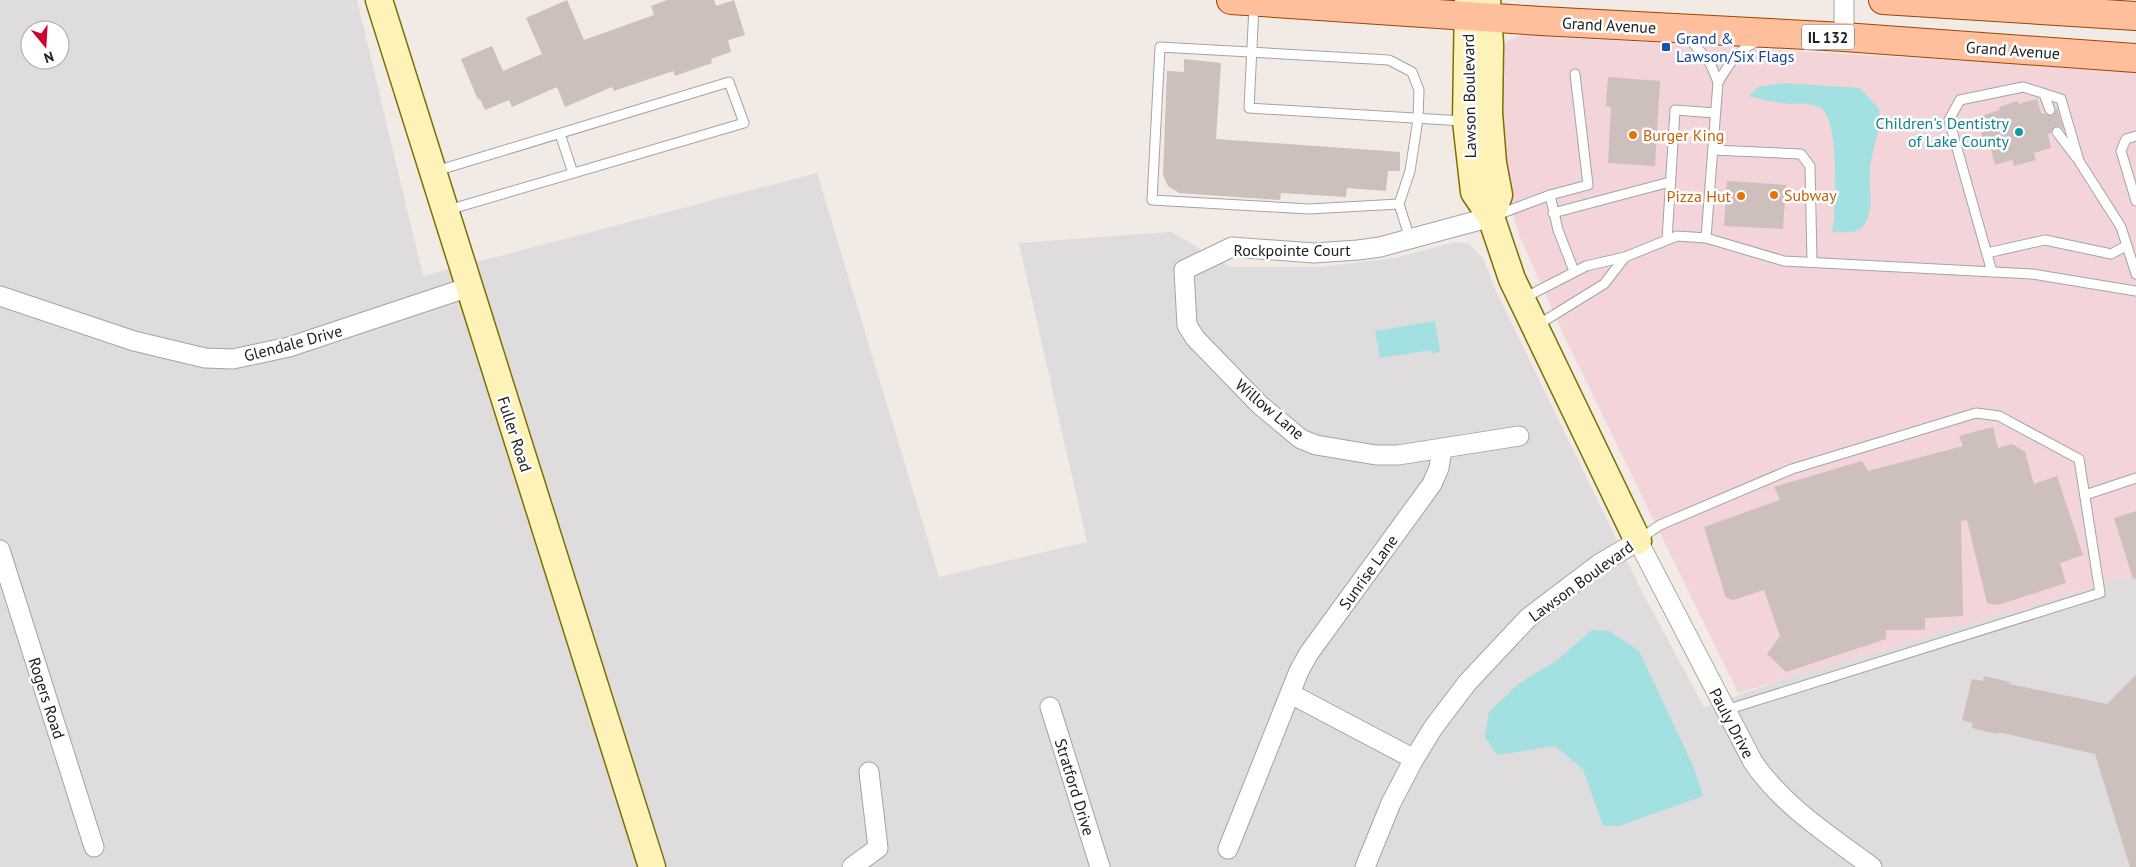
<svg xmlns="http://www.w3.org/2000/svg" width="2136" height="867" font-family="'PT Sans',sans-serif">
  <rect width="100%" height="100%" fill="#f1eae5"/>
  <!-- residential -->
  <path fill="#dedcdd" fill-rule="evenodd" d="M 0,0 L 357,0 L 423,276 L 817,173 L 939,577 L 1087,542 L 1019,243 L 1171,232 L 1231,267 L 1319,267 L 1395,258 L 1455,242 L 1469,244 L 1483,258 L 1496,291 L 1641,590 L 1704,707 L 1788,678 L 2136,574 L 2136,867 L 0,867 ZM 30,30 L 60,30 L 60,60 L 30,60 Z"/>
  <!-- commercial -->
  <path fill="#f2d4d9" d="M 1521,35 L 2136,71 L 2136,574 L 1738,693 L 1566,340 L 1520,237 L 1509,202 L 1502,165 L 1501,53 L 1507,41 Z"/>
  <!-- water -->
  <g fill="#a3e0e1">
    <path d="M 1784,83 L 1860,88 L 1879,109 C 1882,131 1871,149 1870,170 C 1868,188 1876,212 1862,227 C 1856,234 1841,232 1832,232 L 1834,220 C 1834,197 1841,113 1817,106 C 1806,102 1794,105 1783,103 C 1771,102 1760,99 1749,96 L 1758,87 Z"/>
    <path d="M 1435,321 L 1440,352 L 1432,354 L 1431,350 L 1380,358 L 1375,331 Z"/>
    <path d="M 1592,630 L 1609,631 L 1639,651 L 1694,768 L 1703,796 L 1619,826 L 1603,826 L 1583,769 L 1555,746 L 1497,755 L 1485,737 L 1489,712 L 1518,684 L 1556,661 Z"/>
  </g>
  <!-- building -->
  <g fill="#cdbfbb">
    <path d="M 567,0 L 584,40 L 654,15 L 651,6 L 667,0 L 714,0 L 716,6 L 734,0 L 745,35 L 728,40 L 731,52 L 711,59 L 712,63 L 675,76 L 673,71 L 614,91 L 612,87 L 565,107 L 557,87 L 512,107 L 509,100 L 485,110 L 480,99 L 478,100 L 461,59 L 492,46 L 503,71 L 542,54 L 526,18 Z"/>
    <path d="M 1184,59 L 1221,63 L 1216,139 L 1400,152 L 1400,171 L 1388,171 L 1386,191 L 1347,188 L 1346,197 L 1281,193 L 1280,200 L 1179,193 L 1168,186 L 1163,175 L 1167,71 L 1184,72 Z"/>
    <path d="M 1608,77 L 1660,81 L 1655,166 L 1608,163 L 1611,107 L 1606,106 Z"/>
    <path d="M 2037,99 L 2041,113 L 2052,116 L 2057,108 L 2064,130 L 2059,126 L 2053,127 L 2051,133 L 2048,134 L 2051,148 L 2034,153 L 2036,160 L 2014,166 L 2012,160 L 1995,165 L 1991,149 L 1987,150 L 1981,133 L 1985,131 L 1981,116 L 2000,110 L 1999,107 L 2017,101 L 2019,104 Z"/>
    <path d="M 1727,181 L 1786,185 L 1783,229 L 1724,226 Z"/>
    <path d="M 1993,427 L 1998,448 L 2012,444 L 2025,452 L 2034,484 L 2057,476 L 2083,555 L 2060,563 L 2066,583 L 1998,605 L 1987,603 L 1967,520 L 1961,521 L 1963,616 L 1925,618 L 1925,630 L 1886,630 L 1886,639 L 1786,672 L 1767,654 L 1780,636 L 1764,590 L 1733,600 L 1726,598 L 1704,527 L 1780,500 L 1774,487 L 1862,461 L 1868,471 L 1963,446 L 1959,436 Z"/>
    <path d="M 2136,511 L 2136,578 L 2133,579 L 2114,518 Z"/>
    <path d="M 2136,675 L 2136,867 L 2130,867 L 2095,754 L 1998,732 L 1997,734 L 1972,728 L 1973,723 L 1962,720 L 1972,679 L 1983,681 L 1984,676 L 2010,682 L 2009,684 L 2107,704 Z"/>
  </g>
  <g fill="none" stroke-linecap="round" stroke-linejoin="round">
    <!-- lane casing -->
    <g stroke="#a4a4a4" stroke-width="11">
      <g id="lane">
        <path d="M 1254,6 L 1249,108 L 1463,121"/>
        <path d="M 1687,36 L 1710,63 L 1718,82 L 1706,238"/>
        <path d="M 1718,82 C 1729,65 1737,50 1756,42"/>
        <path d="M 2044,94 L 2050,110"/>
        <path d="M 2057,132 L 2076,157"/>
        <path d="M 560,134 L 573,173"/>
        <path d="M 2136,136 L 2126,139 L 2121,151 L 2136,201"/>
        <path d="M 1713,150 L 1801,154 L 1810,166 L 1812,262"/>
        <path d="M 436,171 L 729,82 L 744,123 L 448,210"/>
        <path d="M 1550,195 L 1558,230 L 1574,271"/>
        <path d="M 1399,204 L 1309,209 L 1152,200 L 1160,47 L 1389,60 L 1412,72 L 1419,90 L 1418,119 L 1410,171 L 1399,204 L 1410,239"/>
        <path d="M 1553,213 L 1670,182"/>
        <path d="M 1497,215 L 1550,195 L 1588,185 L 1575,74"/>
        <path d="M 1667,240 L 1675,110 L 1715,113"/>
        <path d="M 1987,253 L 2045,240 L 2111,254 L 2126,246"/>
        <path d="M 1992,272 L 1949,120 L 1960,100 L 2023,87 L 2061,99 L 2079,161 L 2121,227 L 2136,274"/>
        <path d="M 1524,298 L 1586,266 L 1625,257 L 1677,236 L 1706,238 L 1784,261 L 2032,274 L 2136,291"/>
        <path d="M 1536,326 L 1604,284 L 1625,257"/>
        <path d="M 2085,495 L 2136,478"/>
        <path d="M 1640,539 L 1660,525 L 1792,469 L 1976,413 L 1999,416 L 2079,459 L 2100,593 L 1726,710"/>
      </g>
    </g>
    <!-- street casing -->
    <g stroke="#a4a4a4" stroke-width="21">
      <g id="street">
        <path d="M 1844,37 L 1844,0"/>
        <path d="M 1491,217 L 1380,247 L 1358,250 L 1314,253 L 1232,247 L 1184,270 L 1187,325 L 1195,338 L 1260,405 L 1301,439 L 1316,445 L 1376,455 L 1398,455 L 1519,436"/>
        <path d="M 0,296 L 134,341 L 205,358 L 233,359 L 289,347 L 469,287"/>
        <path d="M 0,550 L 94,847"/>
        <path d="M 1291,694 L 1414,759"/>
        <path d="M 1050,707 L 1100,867"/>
        <path d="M 1228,849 L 1299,671 L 1309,653 L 1432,484 L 1439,468 L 1442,449"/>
        <path d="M 852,867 L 878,848 L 869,772"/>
        <path d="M 1365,867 L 1391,803 L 1414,759 L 1433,728 L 1467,683 L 1528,618 L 1599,564 L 1638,541 L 1753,762 C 1784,807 1829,835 1872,867"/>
      </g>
    </g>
    <!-- secondary casing -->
    <g stroke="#7d7000" stroke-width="29">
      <g id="secondary">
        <path d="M 379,0 L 652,867"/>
        <path d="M 1468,0 L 1466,121 L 1474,192 L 1491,217 L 1512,279 L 1638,541"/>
        <path d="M 1487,0 L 1490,44 L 1489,113 L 1493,163 L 1499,195 L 1491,217"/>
      </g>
    </g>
    <!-- primary casing -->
    <g stroke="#9b4600" stroke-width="30">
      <g id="primary">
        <path d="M 1231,0 L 1541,21 L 1844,37 L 2136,58"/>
        <path d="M 1883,0 L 2136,16"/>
      </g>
    </g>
    <!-- lane -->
    <use href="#lane" stroke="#fff" stroke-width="9"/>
    <!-- street -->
    <use href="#street" stroke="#fff" stroke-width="19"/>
    <!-- secondary -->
    <use href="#secondary" stroke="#fdf2b7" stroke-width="26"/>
    <!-- primary -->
    <use href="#primary" stroke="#ffbf9c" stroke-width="28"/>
  </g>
  <!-- markers -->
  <rect fill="#1a4fb4" stroke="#fff" stroke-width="2" x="1661" y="42" width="10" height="10" rx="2.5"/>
  <circle fill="#0f9aa8" stroke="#fff" stroke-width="2" cx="2019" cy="132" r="5"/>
  <g fill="#e8710a" stroke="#fff" stroke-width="2">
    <circle cx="1633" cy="135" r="5"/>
    <circle cx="1774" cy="195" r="5"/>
    <circle cx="1741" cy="196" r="5"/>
  </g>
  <g text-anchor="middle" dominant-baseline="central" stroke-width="5" stroke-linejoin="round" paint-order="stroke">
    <!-- shield labels -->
    <rect fill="#fff" stroke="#636363" stroke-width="1" x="1802" y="24.5" width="52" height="25" rx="4"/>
    <g font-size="15" font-weight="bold" fill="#202020">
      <text x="1828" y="37">IL 132</text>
    </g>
    <!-- street labels -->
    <g font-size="16" fill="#202020" stroke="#fff">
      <text transform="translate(1609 25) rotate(3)">Grand Avenue</text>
      <text transform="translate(2013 50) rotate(4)">Grand Avenue</text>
      <text transform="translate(1469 96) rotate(-91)">Lawson Boulevard</text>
      <text x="1292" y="250">Rockpointe Court</text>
      <text transform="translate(293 343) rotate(-15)">Glendale Drive</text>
      <text transform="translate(1270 409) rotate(40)">Willow Lane</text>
      <text transform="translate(515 434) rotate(72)">Fuller Road</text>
      <text transform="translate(1368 572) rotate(-54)">Sunrise Lane</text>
      <text transform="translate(1581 581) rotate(-36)">Lawson Boulevard</text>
      <text transform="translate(47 698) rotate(72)">Rogers Road</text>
      <text transform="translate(1732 723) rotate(62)">Pauly Drive</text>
      <text transform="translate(1075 787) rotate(73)">Stratford Drive</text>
    </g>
    <!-- transit labels -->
    <g font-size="16" fill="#164399" stroke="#fff" text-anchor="start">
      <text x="1676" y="38">Grand &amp;<tspan x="1676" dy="18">Lawson/Six Flags</tspan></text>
    </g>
    <!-- culture labels -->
    <g font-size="16" fill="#0d838f" stroke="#fff" text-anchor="end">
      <text x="2009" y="123">Children's Dentistry<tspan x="2009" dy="18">of Lake County</tspan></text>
    </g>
    <!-- food labels -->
    <g font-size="16" fill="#c56008" stroke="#fff" text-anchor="start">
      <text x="1643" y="135">Burger King</text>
      <text x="1784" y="195">Subway</text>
      <text x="1731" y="196" text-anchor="end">Pizza Hut</text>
    </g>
  </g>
  <!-- north arrow -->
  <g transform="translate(45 45) rotate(162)"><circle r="24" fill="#ffffff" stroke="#a6a6a6"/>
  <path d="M0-4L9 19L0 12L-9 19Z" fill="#cf002d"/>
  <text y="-8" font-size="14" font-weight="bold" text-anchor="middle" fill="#202020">N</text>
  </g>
</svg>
